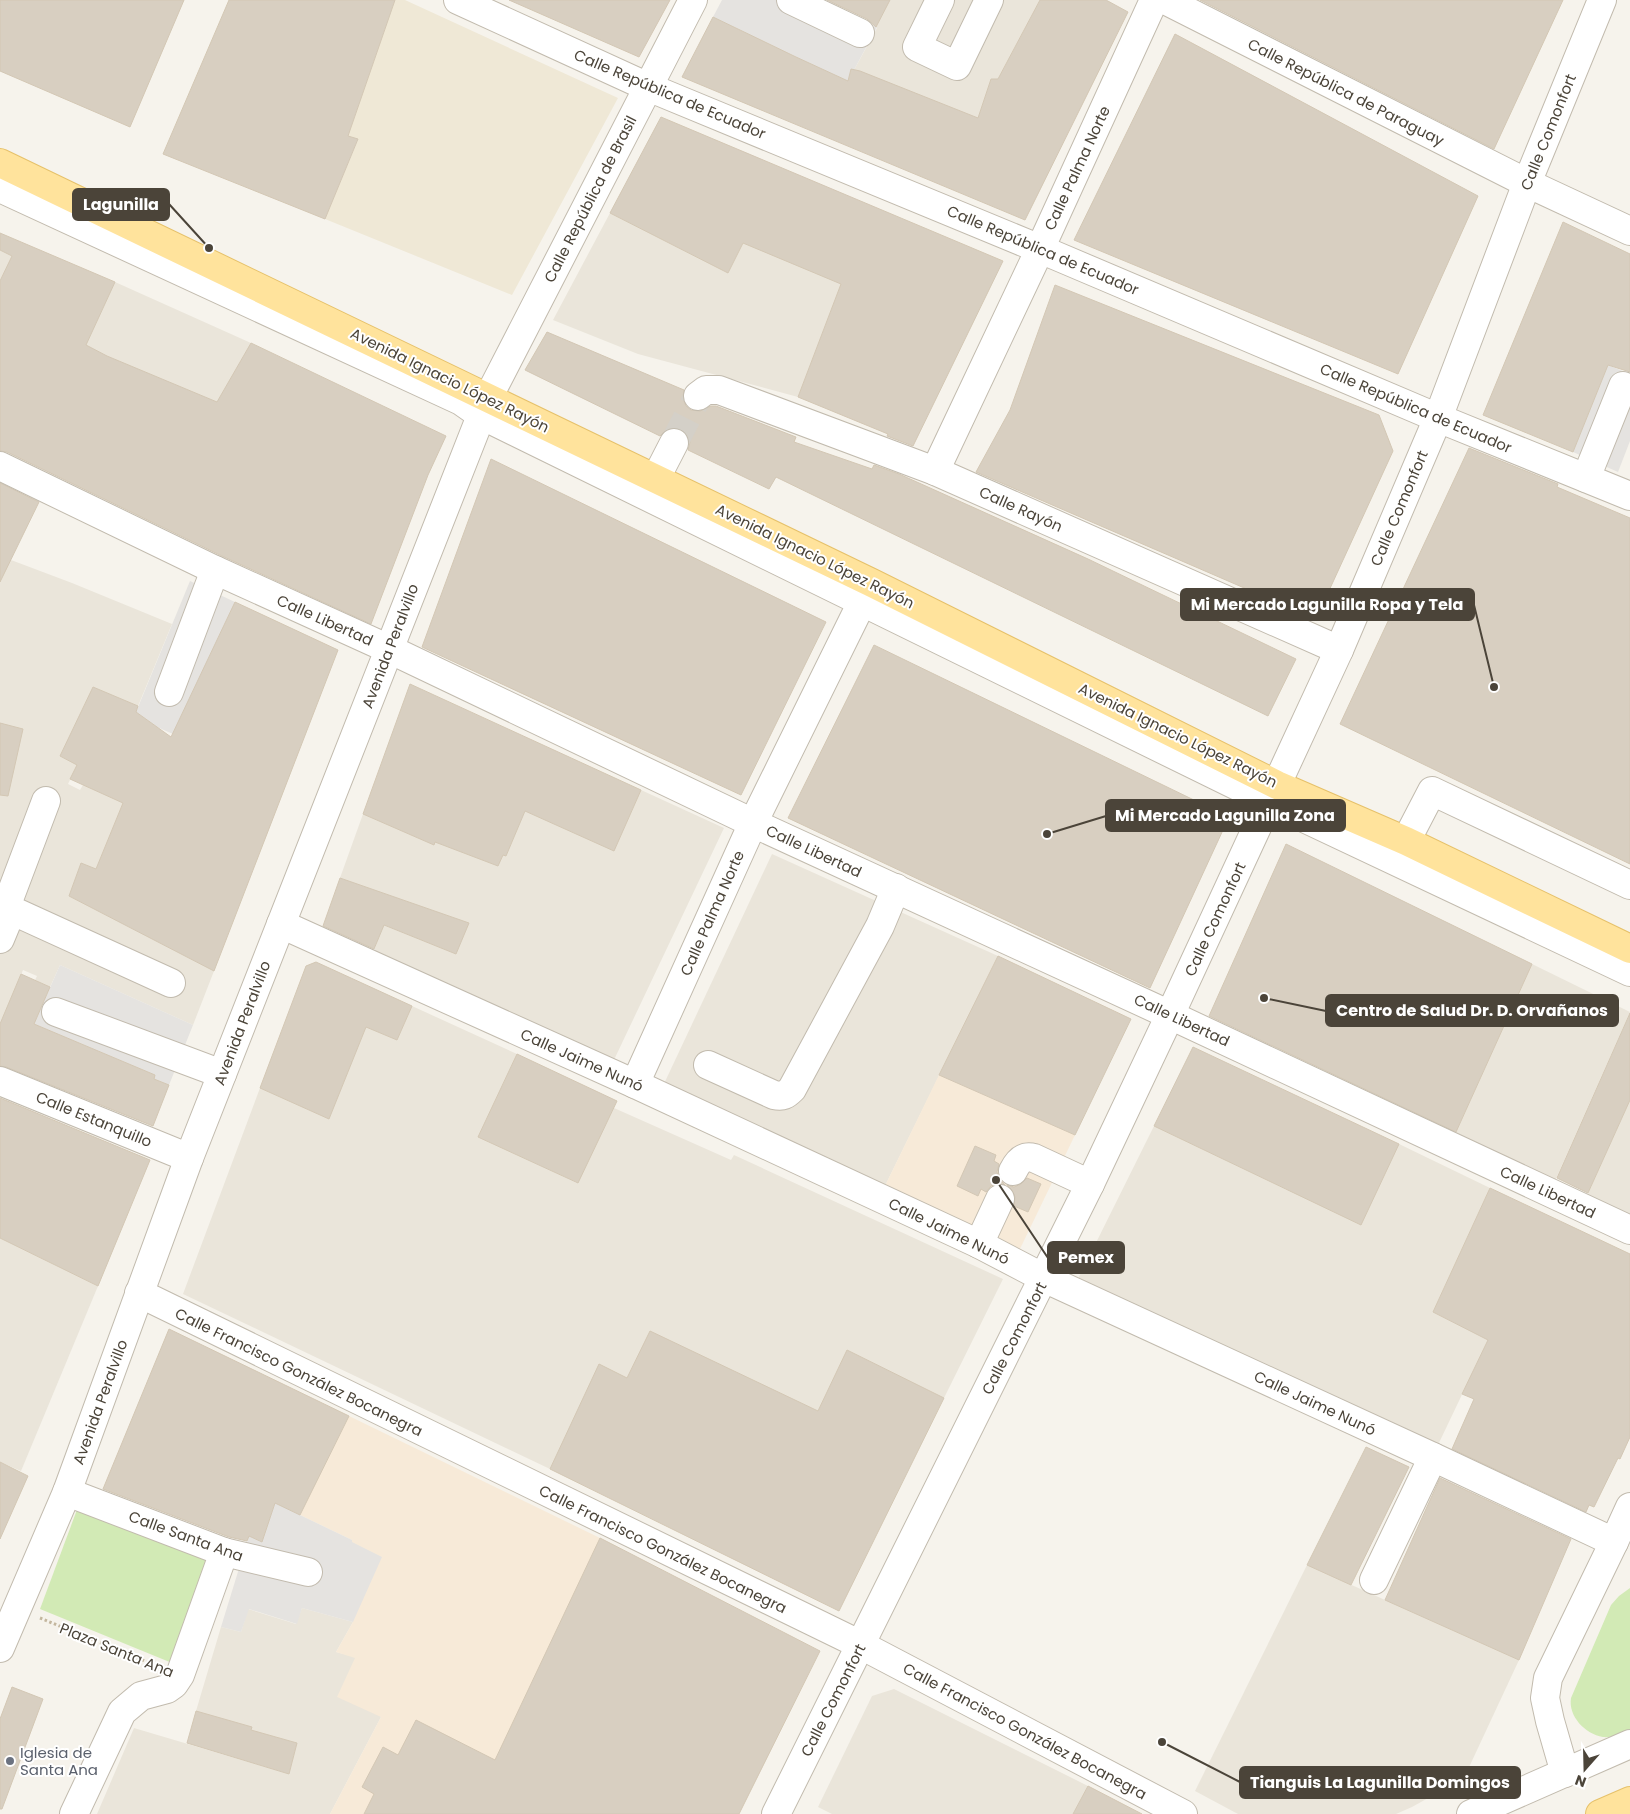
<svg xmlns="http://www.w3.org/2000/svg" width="1630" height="1814" font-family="Poppins,sans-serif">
  <rect width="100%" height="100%" fill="#f6f3ec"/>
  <!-- residential -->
  <g fill="#eae5da">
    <path d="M 890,0 L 1040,0 L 998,79 L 991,79 L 978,118 L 854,70 L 877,28 L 876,27 Z"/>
    <path d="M 610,213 L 728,273 L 743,243 L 843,279 L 798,397 L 638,354 L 553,320 Z"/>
    <path d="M 0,250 L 12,256 L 0,281 Z"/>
    <path d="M 115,282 L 251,343 L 217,402 L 107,356 L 86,345 Z"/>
    <path d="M 0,558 L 11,560 L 72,583 L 172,624 L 138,706 L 93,687 L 60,756 L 77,765 L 68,784 L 80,790 L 83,785 L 97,791 L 135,774 L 96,869 L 81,863 L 69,896 L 214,971 L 193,1025 L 60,965 L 50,987 L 35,980 L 37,976 L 23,970 L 0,1024 Z"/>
    <path d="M 641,790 L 724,828 L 613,1062 L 374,951 L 383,925 L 456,954 L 469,923 L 340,878 L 363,814 L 434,845 L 435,842 L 498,866 L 503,855 L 506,856 L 525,811 L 614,851 Z"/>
    <path d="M 772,854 L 998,956 L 883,1190 L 662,1088 Z"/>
    <path d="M 1532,964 L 1630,1012 L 1555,1181 L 1455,1134 Z"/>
    <path d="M 412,1006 L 517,1054 L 479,1137 L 577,1183 L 614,1108 L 731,1160 L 734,1155 L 1003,1279 L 944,1398 L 847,1350 L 818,1411 L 650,1332 L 627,1378 L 599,1365 L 550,1469 L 183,1294 L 260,1088 L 329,1119 L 366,1027 L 397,1040 Z"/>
    <path d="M 1630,1100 L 1630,1217 L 1587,1196 Z"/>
    <path d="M 1154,1126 L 1287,1190 L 1399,1144 L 1490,1188 L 1433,1312 L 1488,1340 L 1437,1447 L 1077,1281 Z"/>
    <path d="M 0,1238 L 98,1286 L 21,1471 L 0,1462 Z"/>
    <path d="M 1307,1565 L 1519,1660 L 1464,1778 L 1412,1807 L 1396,1814 L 1238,1814 L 1195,1791 Z"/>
    <path d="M 302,1608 L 353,1622 L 336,1652 L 355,1657 L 381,1717 L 330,1814 L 97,1814 L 134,1728 L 289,1774 L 297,1743 L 251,1730 L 252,1727 L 196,1711 L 221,1627 L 241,1632 L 248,1609 L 296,1624 Z"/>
    <path d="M 894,1689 L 1088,1786 L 1073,1814 L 832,1814 L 818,1807 L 872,1696 Z"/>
  </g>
  <!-- commercial -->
  <g fill="#f7ead8">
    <path d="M 939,1075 L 1075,1135 L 1018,1253 L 883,1190 Z"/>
    <path d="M 349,1416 L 600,1538 L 490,1814 L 330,1814 L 381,1717 L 337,1697 L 355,1658 L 336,1652 L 353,1622 L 352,1540 L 300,1515 Z"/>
  </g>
  <!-- education -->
  <path fill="#efe8d6" d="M 395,0 L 405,0 L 618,98 L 512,295 L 325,219 L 358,140 L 348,136 Z"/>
  <!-- green -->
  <g fill="#d2eab5">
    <path d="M 78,1507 L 209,1561 L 172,1663 L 40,1609 Z"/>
    <path d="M 1630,1588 L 1630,1730 C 1622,1733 1612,1738 1603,1737 C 1585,1734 1568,1716 1571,1698 L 1611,1605 L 1619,1596 Z"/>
  </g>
  <!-- parking -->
  <g fill="#e5e3e0">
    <path d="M 722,0 L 823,0 L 877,27 L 854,70 L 851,69 L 848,81 L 796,57 L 713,17 Z"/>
    <path d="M 1608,365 L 1630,374 L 1630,441 L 1618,472 L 1573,452 Z"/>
    <path d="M 190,581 L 235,602 L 173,734 L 157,727 L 136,712 Z"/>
    <path d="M 60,965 L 193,1025 L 169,1085 L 154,1079 L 155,1075 L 34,1024 Z"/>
    <path d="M 275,1503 L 352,1540 L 352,1542 L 382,1557 L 353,1622 L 302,1608 L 297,1624 L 249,1609 L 241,1632 L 221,1627 L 249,1536 L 262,1542 Z"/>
  </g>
  <!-- building -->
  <g fill="#d8cfc1" stroke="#d3c7b4">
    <path d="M 0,0 L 184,0 L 130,127 L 0,71 Z"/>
    <path d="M 229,0 L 395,0 L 348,136 L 358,139 L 325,219 L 163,154 Z"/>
    <path d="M 509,0 L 670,0 L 639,57 Z"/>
    <path d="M 827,0 L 890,0 L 876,27 L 867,19 Z"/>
    <path d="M 1040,0 L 1106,0 L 1128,12 L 1025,220 L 682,77 L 713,17 L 796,57 L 848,81 L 851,69 L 860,71 L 978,118 L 991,79 L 998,79 Z"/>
    <path d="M 1200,0 L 1563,0 L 1494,149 Z"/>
    <path d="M 1175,34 L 1478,196 L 1398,374 L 1074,240 Z"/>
    <path d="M 661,117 L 1003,261 L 913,446 L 887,436 L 888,434 L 798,397 L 841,284 L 743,243 L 728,273 L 610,213 Z"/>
    <path d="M 1563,222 L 1630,254 L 1630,372 L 1608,365 L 1573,452 L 1483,415 Z"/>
    <path d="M 0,233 L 115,282 L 86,345 L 107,356 L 217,402 L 251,343 L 446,436 L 428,475 L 371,624 L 222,556 L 7,452 L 0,451 L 0,281 L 12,256 L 0,250 Z"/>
    <path d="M 1055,285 L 1379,415 L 1393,451 L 1316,619 L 976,472 L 1010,410 Z"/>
    <path d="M 547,332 L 684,390 L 683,398 L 686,406 L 691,410 L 700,411 L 711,406 L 716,406 L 796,437 L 794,442 L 872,469 L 874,465 L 899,474 L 1088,559 L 1296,659 L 1268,716 L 776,477 L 769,489 L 688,450 L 690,442 L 687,435 L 681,429 L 673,427 L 666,430 L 660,436 L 525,370 Z"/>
    <path d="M 1469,448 L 1558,484 L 1557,487 L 1630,518 L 1630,864 L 1340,724 Z"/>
    <path d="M 491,459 L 826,622 L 741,795 L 422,647 Z"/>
    <path d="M 0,483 L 39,502 L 0,582 Z"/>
    <path d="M 235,602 L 338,650 L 214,971 L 69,896 L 81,863 L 96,869 L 123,803 L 70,779 L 77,765 L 60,756 L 93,687 L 138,706 L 136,712 L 171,737 Z"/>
    <path d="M 874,645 L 1229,817 L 1150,988 L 788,818 Z"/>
    <path d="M 410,684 L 641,790 L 614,851 L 525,811 L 506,856 L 503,855 L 498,866 L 435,842 L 434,845 L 363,814 Z"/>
    <path d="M 0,723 L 23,729 L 8,796 L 0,795 Z"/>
    <path d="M 1286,844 L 1532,964 L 1456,1132 L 1209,1016 Z"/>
    <path d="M 340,878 L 469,923 L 456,954 L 384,925 L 374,949 L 323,926 Z"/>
    <path d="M 998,956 L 1131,1019 L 1075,1135 L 939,1075 Z"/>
    <path d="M 316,962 L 412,1006 L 397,1040 L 366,1027 L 329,1119 L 260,1088 L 306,966 Z"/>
    <path d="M 21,974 L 50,987 L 34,1024 L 155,1075 L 154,1079 L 169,1085 L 153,1126 L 6,1067 L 0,1066 L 0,1024 Z"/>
    <path d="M 1630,1013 L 1630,1100 L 1588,1193 L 1557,1178 Z"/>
    <path d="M 1193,1047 L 1399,1144 L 1361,1225 L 1154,1126 Z"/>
    <path d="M 517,1054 L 617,1101 L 578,1183 L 478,1137 Z"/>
    <path d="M 0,1098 L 150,1160 L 98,1286 L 0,1238 Z"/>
    <path d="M 975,1146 L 996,1155 L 994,1161 L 999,1164 L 997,1172 L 1000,1180 L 1005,1185 L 998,1184 L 991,1186 L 986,1192 L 981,1189 L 978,1196 L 957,1186 Z"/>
    <path d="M 1027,1178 L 1041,1184 L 1028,1212 L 1014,1206 L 1015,1197 L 1012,1190 L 1007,1185 L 1014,1187 L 1021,1184 Z"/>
    <path d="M 1490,1188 L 1630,1254 L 1630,1437 L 1620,1459 L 1618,1458 L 1594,1507 L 1589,1505 L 1586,1512 L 1452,1449 L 1474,1399 L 1462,1394 L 1488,1340 L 1433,1312 Z"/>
    <path d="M 169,1329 L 349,1416 L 300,1515 L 275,1503 L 262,1542 L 249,1536 L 247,1541 L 229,1537 L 103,1489 Z"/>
    <path d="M 650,1331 L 818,1411 L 847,1350 L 944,1398 L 839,1611 L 550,1469 L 599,1364 L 627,1378 Z"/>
    <path d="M 1366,1447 L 1409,1467 L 1351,1585 L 1307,1565 Z"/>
    <path d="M 0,1462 L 28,1476 L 0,1539 Z"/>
    <path d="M 1440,1478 L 1571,1539 L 1519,1660 L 1385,1600 Z"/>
    <path d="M 600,1538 L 820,1651 L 739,1814 L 364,1814 L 374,1794 L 362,1787 L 383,1747 L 398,1755 L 416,1720 L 495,1760 Z"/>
    <path d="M 12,1687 L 43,1699 L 2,1809 L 0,1809 L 0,1719 Z"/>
    <path d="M 196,1711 L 252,1727 L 251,1730 L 297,1743 L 289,1774 L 187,1743 Z"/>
    <path d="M 1088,1786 L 1142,1814 L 1073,1814 Z"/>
  </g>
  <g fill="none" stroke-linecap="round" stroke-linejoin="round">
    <!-- minor-tunnel -->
    <path stroke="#d4d0c8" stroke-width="28" stroke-dasharray="28 14" stroke-linecap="butt" d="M 674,443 L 698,396"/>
    <!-- minor casing -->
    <g stroke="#c2bbae" stroke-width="30">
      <g id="minor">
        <path d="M 458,0 L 648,87 L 1040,249 L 1438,418 L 1630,496"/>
        <path d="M 791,0 L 860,33"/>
        <path d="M 940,0 L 917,47 L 957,66 L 989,0"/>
        <path d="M 1165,0 L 1527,183 L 1630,231"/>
        <path d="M 0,188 L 461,401 L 481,415 L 1270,802 L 1630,972"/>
        <path d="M 698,396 L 706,390 L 719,390 L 935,471 L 1339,650"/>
        <path d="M 0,466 L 215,570 L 389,649 L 753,823 L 1170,1015 L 1630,1230"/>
        <path d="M 935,471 L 1040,249 L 1154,0"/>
        <path d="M 656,478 L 674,443"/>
        <path d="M 1586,478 L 1623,386"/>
        <path d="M 169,692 L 215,570"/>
        <path d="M 1406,841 L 1432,791 L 1630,885"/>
        <path d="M 0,905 L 171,983"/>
        <path d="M 6,907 L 46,801"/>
        <path d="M 281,924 L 635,1084 L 979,1244 L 1044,1278 L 1433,1457 L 1614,1542"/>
        <path d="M 0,939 L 12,910"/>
        <path d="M 56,1012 L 222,1074"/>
        <path d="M 708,1065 L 774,1095 C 783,1097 786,1095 792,1089 L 880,926 L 896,888"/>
        <path d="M 0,1081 L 189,1158"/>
        <path d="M 635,1084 L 753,823 L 870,586"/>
        <path d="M 1013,1171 C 1018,1161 1023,1155 1034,1158 L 1090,1184"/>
        <path d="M 979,1244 L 1000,1199"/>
        <path d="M 139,1293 L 861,1645 L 1183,1814"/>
        <path d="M 67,1492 L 224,1552 L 308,1572"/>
        <path d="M 1374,1580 L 1433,1457"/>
        <path d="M 0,1648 L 67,1492 L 189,1158 L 488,398 L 693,0"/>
        <path d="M 1565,1773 L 1550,1721 L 1545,1698 L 1548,1678 L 1614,1542 L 1630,1507"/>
        <path d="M 74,1814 L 122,1712 L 141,1696 L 167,1689 L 174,1684 L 180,1675 L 224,1552"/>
        <path d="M 776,1814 L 1090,1184 L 1170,1015 L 1339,650 L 1438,418 L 1527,183 L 1602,0"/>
        <path d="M 1471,1814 L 1630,1744"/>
      </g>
    </g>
    <!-- major casing -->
    <g stroke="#e6c16a" stroke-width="30">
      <g id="major">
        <path d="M 0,163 L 872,583 L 1277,785 L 1406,841 L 1630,949"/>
        <path d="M 1600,1814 L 1630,1801"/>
      </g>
    </g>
    <!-- path -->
    <path stroke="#c4b79f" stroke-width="3" stroke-dasharray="2.5 2.5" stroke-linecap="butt" d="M 40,1618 L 157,1666"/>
    <!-- minor -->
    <use href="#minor" stroke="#fff" stroke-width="28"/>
    <!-- major -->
    <use href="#major" stroke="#ffe39c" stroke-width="28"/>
  </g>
  <!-- markers -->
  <circle fill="#6b7280" stroke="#fff" stroke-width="2" cx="10" cy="1761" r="5"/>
  <g text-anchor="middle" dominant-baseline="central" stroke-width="4" stroke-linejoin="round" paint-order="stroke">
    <!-- street labels -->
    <g font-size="15" fill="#4b4439" stroke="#fff">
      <text transform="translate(1346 92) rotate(27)">Calle República de Paraguay</text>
      <text transform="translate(670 94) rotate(23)">Calle República de Ecuador</text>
      <text transform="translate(1548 132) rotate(-68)">Calle Comonfort</text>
      <text transform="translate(1077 168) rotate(-65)">Calle Palma Norte</text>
      <text transform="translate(590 199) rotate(-63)">Calle República de Brasil</text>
      <text transform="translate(1043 250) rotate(23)">Calle República de Ecuador</text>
      <text transform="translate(450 380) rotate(26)">Avenida Ignacio López Rayón</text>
      <text transform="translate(1416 408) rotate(23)">Calle República de Ecuador</text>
      <text transform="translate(1399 508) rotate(-67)">Calle Comonfort</text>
      <text transform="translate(1021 509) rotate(24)">Calle Rayón</text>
      <text transform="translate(815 556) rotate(26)">Avenida Ignacio López Rayón</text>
      <text transform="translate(325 620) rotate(24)">Calle Libertad</text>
      <text transform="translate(390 646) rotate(-69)">Avenida Peralvillo</text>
      <text transform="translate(1178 735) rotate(26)">Avenida Ignacio López Rayón</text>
      <text transform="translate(814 851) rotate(25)">Calle Libertad</text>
      <text transform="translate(712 913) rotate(-66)">Calle Palma Norte</text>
      <text transform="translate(1215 919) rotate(-65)">Calle Comonfort</text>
      <text transform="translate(1182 1020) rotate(25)">Calle Libertad</text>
      <text transform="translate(242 1023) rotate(-69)">Avenida Peralvillo</text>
      <text transform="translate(582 1060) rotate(24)">Calle Jaime Nunó</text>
      <text transform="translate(94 1119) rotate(22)">Calle Estanquillo</text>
      <text transform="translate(1548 1192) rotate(25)">Calle Libertad</text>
      <text transform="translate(949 1231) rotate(26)">Calle Jaime Nunó</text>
      <text transform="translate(1014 1338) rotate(-63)">Calle Comonfort</text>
      <text transform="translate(299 1372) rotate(26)">Calle Francisco González Bocanegra</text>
      <text transform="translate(100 1402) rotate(-70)">Avenida Peralvillo</text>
      <text transform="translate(1315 1403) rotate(25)">Calle Jaime Nunó</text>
      <text transform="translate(186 1536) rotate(20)">Calle Santa Ana</text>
      <text transform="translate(663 1549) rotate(26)">Calle Francisco González Bocanegra</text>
      <text transform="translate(117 1650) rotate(22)">Plaza Santa Ana</text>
      <text transform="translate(833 1700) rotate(-63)">Calle Comonfort</text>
      <text transform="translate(1025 1731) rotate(28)">Calle Francisco González Bocanegra</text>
    </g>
    <!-- worship labels -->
    <g font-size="15" fill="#5b616d" stroke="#fff" text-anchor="start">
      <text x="20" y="1752">Iglesia de<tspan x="20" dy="17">Santa Ana</tspan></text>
    </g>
  </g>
  <!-- callouts -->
  <path fill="none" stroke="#4b4439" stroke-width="2" d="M209 248L169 204M1494 687L1474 605M1047 834L1106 816M1264 998L1326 1011M996 1180L1048 1258M1162 1742L1240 1782"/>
  <g fill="#4b4439" stroke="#fff" stroke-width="2">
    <circle cx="209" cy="248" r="5"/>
    <circle cx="1494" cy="687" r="5"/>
    <circle cx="1047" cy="834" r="5"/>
    <circle cx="1264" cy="998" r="5"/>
    <circle cx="996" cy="1180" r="5"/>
    <circle cx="1162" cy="1742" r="5"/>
  </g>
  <g fill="#4b4439" stroke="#4b4439" stroke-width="2">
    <rect x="73" y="189" width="96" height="31" rx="5"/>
    <rect x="1181" y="589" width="293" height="31" rx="5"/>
    <rect x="1106" y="800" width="239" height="31" rx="5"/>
    <rect x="1326" y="995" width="292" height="31" rx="5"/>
    <rect x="1048" y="1242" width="76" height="31" rx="5"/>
    <rect x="1240" y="1767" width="280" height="31" rx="5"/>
  </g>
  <g font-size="16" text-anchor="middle" font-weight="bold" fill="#fff">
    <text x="121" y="210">Lagunilla</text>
    <text x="1327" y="610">Mi Mercado Lagunilla Ropa y Tela</text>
    <text x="1225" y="821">Mi Mercado Lagunilla Zona</text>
    <text x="1472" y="1016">Centro de Salud Dr. D. Orvañanos</text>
    <text x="1086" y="1263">Pemex</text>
    <text x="1380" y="1788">Tianguis La Lagunilla Domingos</text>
  </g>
  <!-- north arrow -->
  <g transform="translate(1585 1769) rotate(200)" stroke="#ffffff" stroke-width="4" paint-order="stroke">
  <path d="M0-4L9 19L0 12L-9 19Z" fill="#4b4439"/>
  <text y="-8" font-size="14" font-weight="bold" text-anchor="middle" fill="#4b4439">N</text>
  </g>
</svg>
